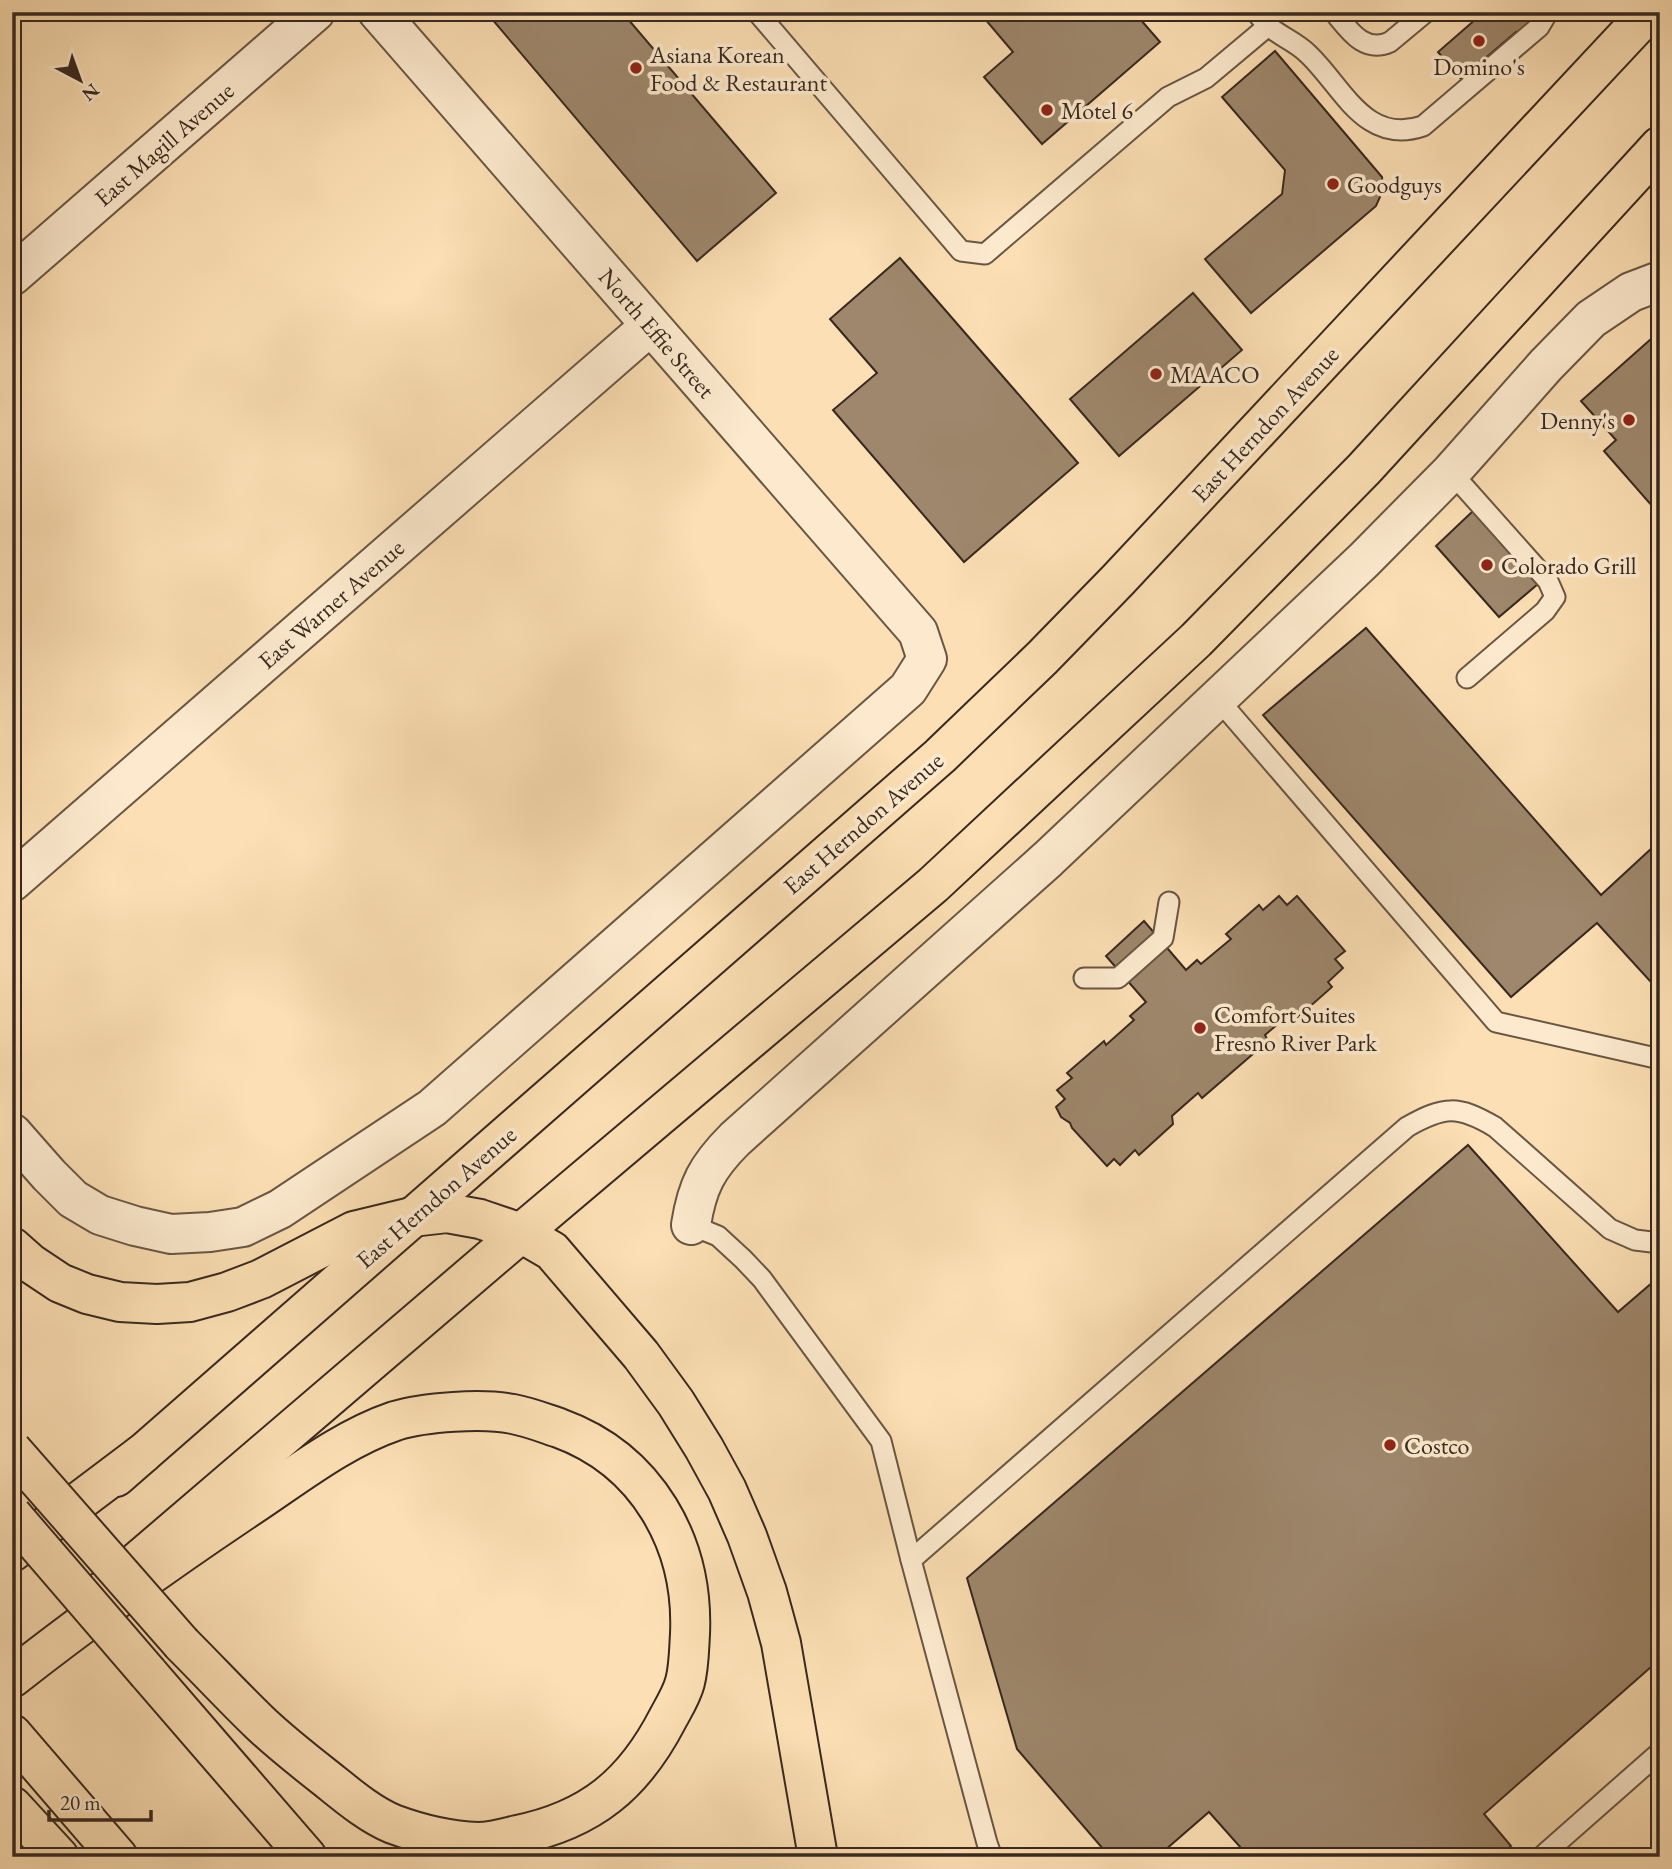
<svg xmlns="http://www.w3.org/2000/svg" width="1672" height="1869" font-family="'EB Garamond',serif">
  <rect width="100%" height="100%" fill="#fcdfb4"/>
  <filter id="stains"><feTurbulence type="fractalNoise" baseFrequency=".00286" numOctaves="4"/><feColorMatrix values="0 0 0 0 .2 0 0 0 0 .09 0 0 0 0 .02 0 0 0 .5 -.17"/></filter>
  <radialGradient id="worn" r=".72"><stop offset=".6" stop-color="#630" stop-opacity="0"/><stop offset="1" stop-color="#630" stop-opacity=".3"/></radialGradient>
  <!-- building -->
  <g fill="#9e876c" stroke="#38281f" stroke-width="2">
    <path d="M 486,12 L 622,12 L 776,193 L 697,261 Z"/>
    <path d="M 979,12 L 1134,12 L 1160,42 L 1042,144 L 984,77 L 1013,52 Z"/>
    <path d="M 1484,12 L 1528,12 L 1546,33 L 1529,48 L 1516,32 L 1461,79 L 1438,52 Z"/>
    <path d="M 1275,51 L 1382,177 L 1383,190 L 1376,206 L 1251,313 L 1205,259 L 1282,194 L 1285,170 L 1222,97 Z"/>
    <path d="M 900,258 L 1078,463 L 964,562 L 833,410 L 877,373 L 830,319 Z"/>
    <path d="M 1193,293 L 1242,350 L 1119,456 L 1070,399 Z"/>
    <path d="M 1660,331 L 1660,515 L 1604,451 L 1616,440 L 1581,401 Z"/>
    <path d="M 1473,511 L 1538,584 L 1499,617 L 1436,546 Z"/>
    <path d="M 1366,628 L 1601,895 L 1652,848 L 1660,856 L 1660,992 L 1597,923 L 1511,997 L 1263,715 Z"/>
    <path d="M 1279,896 L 1287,905 L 1297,896 L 1345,951 L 1335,959 L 1343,968 L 1328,982 L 1332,987 L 1298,1017 L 1293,1011 L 1265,1035 L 1268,1041 L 1202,1098 L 1198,1093 L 1172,1116 L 1173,1124 L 1139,1155 L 1135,1150 L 1120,1165 L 1114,1159 L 1107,1166 L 1072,1128 L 1070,1123 L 1061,1117 L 1056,1107 L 1065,1099 L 1057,1090 L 1072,1078 L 1067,1073 L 1104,1041 L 1106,1045 L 1134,1020 L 1130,1016 L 1146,1002 L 1106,956 L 1144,921 L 1186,970 L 1197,960 L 1201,964 L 1231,939 L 1226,934 L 1259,905 L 1263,910 Z"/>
    <path d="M 1468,1145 L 1618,1312 L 1660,1276 L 1660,1659 L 1484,1814 L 1511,1846 L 1498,1857 L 1249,1857 L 1209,1812 L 1157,1857 L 1110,1857 L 1017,1749 L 967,1578 Z"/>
  </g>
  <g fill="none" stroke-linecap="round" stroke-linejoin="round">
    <!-- service casing -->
    <g stroke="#695644" stroke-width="23">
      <g id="service">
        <path d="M 757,12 L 961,251 L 985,254 L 1168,97 L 1206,78 L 1268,26"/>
        <path d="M 1256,12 C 1261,18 1265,24 1271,28 C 1282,37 1297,43 1307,53 C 1342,85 1364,146 1423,126 L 1539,27 L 1548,12"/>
        <path d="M 1334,12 C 1349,30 1364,54 1390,42 L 1426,12"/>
        <path d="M 1451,472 L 1548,581 L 1555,597 L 1545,611 L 1467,678"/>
        <path d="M 1217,698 L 1496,1022 L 1660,1059"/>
        <path d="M 1084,978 L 1118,978 L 1163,938 L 1169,902"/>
        <path d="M 691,1225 L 718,1236 L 743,1259 L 762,1279 L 881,1441 L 911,1560 L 987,1843 L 992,1857"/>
        <path d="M 911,1560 L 1407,1127 C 1444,1106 1458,1105 1495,1127 L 1610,1229 L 1635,1240 L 1660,1243"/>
        <path d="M 1541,1857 L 1660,1752"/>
      </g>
    </g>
    <!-- minor casing -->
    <g stroke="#695644" stroke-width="42">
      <g id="minor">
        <path d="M 12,276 L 315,12"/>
        <path d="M 12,882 L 650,326"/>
        <path d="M 12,1133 L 49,1175 L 73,1199 L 100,1215 L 135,1226 L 171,1234 L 210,1232 L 243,1227 L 280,1209 L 432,1108 L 908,689 L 927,659 L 918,632 L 378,12"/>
        <path d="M 691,1225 C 697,1186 707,1167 735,1139 L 1048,859 L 1364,560 L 1451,472 L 1546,365 L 1591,319 L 1631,292 L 1660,281"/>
      </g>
    </g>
    <!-- primary casing -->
    <g stroke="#38281f" stroke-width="42">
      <g id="primary">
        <path d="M 116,1477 L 940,756 L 1042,658 L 1118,580 L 1649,12"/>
        <path d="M 104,1590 L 521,1233 L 933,885 L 1196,640 L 1364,469 L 1660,146"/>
      </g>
    </g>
    <!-- motorway casing -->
    <g stroke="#38281f" stroke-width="42">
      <g id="motorway">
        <path d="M 12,1247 L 30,1263 L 60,1283 L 87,1294 L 120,1302 L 157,1304 L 190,1302 L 227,1292 L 261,1279 L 354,1231 L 412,1217 L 447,1213 L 480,1219 L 521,1233 L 552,1251 L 641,1355 L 676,1403 L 704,1448 L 727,1490 L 747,1536 L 767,1592 L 781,1643 L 818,1857"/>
        <path d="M 12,1552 L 142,1454"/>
        <path d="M 148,1673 L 307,1857"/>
        <path d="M 12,1678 C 91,1616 174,1557 258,1501 C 301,1472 345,1438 395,1421 C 424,1412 483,1408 513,1414 C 529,1417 544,1423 559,1428 C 647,1460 694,1543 690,1634 C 689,1650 689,1667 685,1682 C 682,1694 674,1707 668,1718 C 634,1784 591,1820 517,1835 C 505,1838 491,1842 478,1842 C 449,1841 420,1834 393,1824 C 369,1814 347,1795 327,1779 C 304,1761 281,1743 260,1723 C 233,1697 208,1670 182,1644"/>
        <path d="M 12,1734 L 118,1857"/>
        <path d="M 12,1806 L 59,1857"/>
      </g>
    </g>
    <!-- service -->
    <use href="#service" stroke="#fdeace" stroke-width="19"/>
    <!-- minor -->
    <use href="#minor" stroke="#fdeace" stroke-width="38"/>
    <!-- primary -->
    <use href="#primary" stroke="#fcdfb4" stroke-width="38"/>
    <!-- motorway -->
    <use href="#motorway" stroke="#fcdfb4" stroke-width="38"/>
    <!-- motorway-bridge casing -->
    <g stroke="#38281f" stroke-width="42" stroke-linecap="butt">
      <g id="motorway-bridge">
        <path d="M 12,1450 L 182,1644"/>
        <path d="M 12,1515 L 148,1673"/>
      </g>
    </g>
    <!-- motorway-bridge -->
    <use href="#motorway-bridge" stroke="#fcdfb4" stroke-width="38"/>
  </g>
  <!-- markers -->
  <g fill="#8f2418" stroke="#fdeace" stroke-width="2.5">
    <circle cx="1479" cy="41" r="7"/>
    <circle cx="636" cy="68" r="7"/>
    <circle cx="1047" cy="110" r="7"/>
    <circle cx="1333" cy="184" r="7"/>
    <circle cx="1156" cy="374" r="7"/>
    <circle cx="1629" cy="420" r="7"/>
    <circle cx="1487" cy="565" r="7"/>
    <circle cx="1200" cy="1028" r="7"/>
    <circle cx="1390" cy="1445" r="7"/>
  </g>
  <g text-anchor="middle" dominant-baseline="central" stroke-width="7" stroke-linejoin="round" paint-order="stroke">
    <!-- poi labels -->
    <g font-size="24" fill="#38281f" stroke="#fdeace" text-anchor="start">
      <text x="650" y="54">Asiana Korean<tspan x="650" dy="28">Food &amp; Restaurant</tspan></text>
      <text x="1479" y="66" text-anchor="middle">Domino's</text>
      <text x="1061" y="110">Motel 6</text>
      <text x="1347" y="184">Goodguys</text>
      <text x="1170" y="374">MAACO</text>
      <text x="1615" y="420" text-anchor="end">Denny's</text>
      <text x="1501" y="565">Colorado Grill</text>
      <text x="1214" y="1014">Comfort Suites<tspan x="1214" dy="28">Fresno River Park</tspan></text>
      <text x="1404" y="1445">Costco</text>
    </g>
    <!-- street labels -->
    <g font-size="24" fill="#38281f" stroke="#fdeace">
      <text transform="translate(164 144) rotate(-41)">East Magill Avenue</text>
      <text transform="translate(657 333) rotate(49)">North Effie Street</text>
      <text transform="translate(1265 424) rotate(-47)">East Herndon Avenue</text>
      <text transform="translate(331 604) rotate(-41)">East Warner Avenue</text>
      <text transform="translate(863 823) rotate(-41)">East Herndon Avenue</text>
      <text transform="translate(436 1197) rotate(-41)">East Herndon Avenue</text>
    </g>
  </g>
  <!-- margin -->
  <rect width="1672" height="1869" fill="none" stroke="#fcdfb4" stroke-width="42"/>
  <rect x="14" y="14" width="1644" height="1841" fill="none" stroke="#38281f" stroke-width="3.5"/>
  <rect x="21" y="21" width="1630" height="1827" fill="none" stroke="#38281f" stroke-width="2"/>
  <!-- north arrow -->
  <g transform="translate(80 80) rotate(139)" stroke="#fdeace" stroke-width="5" paint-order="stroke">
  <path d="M0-5L12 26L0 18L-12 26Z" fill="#38281f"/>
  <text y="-10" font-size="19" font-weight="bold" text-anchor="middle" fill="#38281f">N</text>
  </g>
  <!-- scale -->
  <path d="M49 1810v10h102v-10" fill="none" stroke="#38281f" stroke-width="3.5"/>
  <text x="60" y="1810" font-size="21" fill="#38281f" stroke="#fdeace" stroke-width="5" paint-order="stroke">20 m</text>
  <rect width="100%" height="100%" filter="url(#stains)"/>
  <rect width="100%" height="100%" fill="url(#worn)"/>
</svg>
